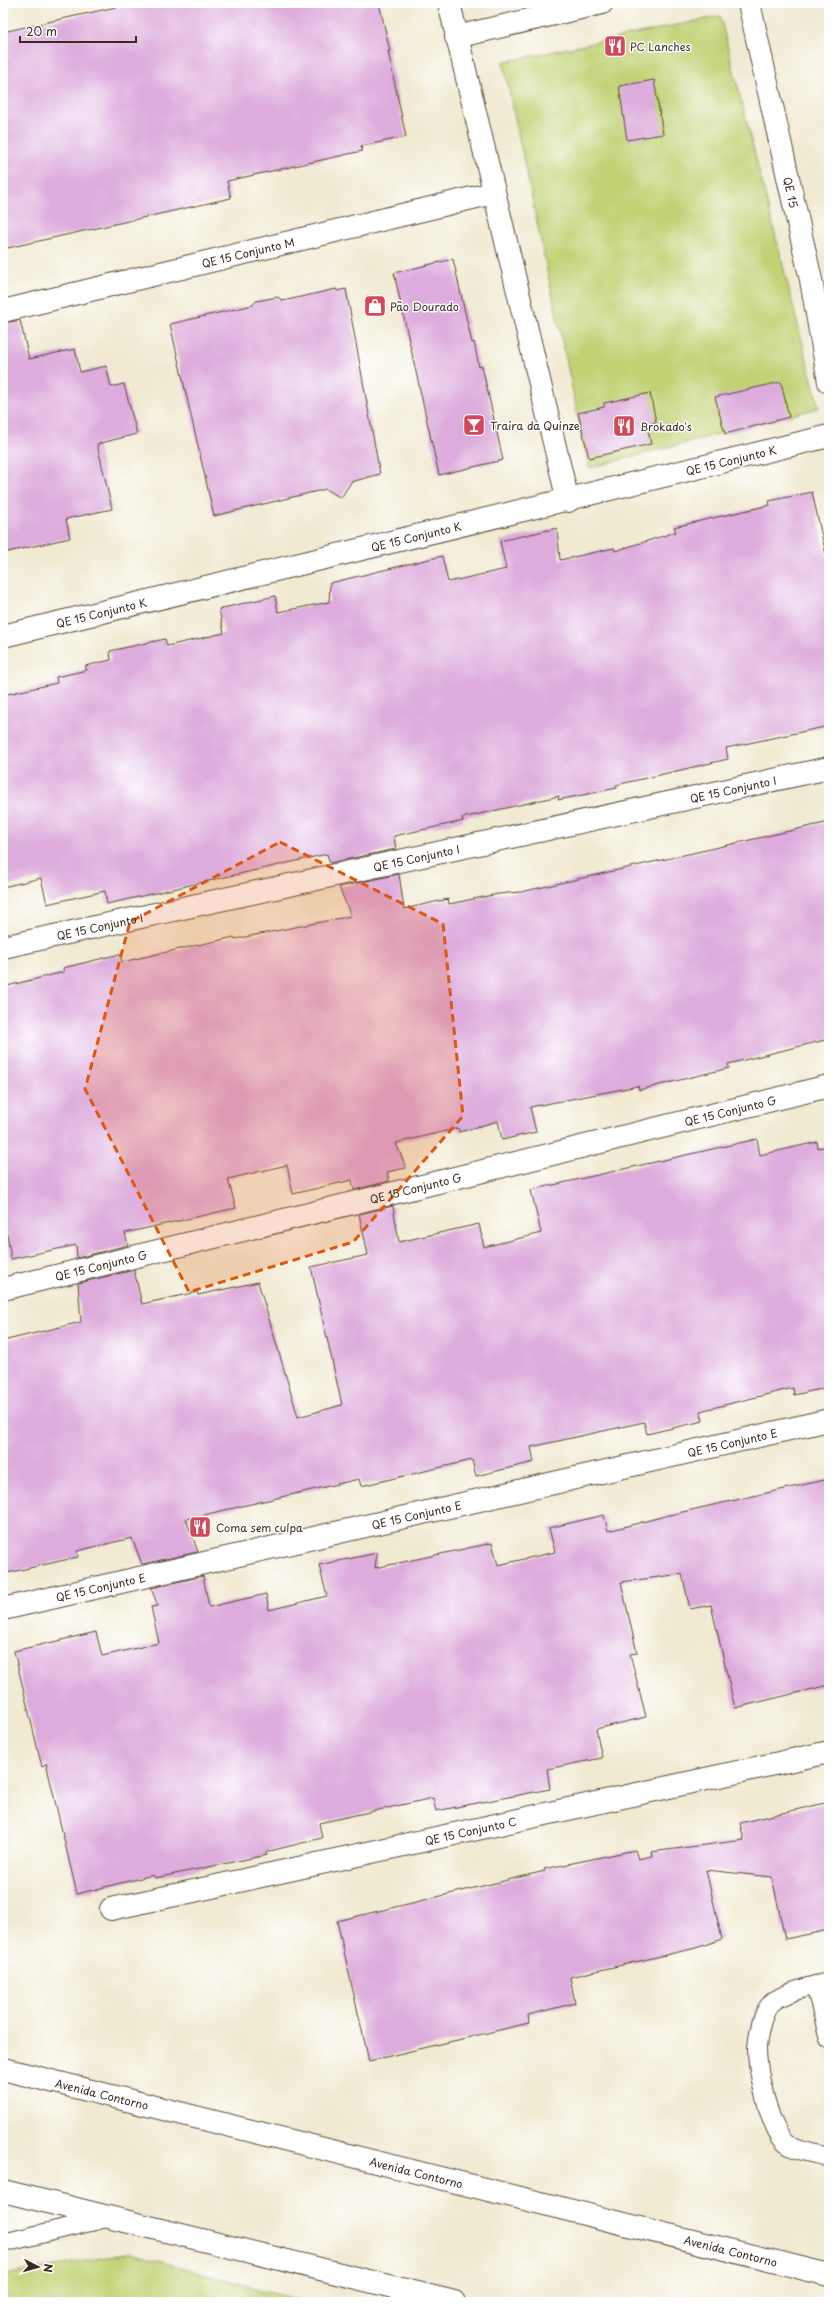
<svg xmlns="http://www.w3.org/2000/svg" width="832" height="2305" font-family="'Playpen Sans',sans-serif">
  <rect width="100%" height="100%" fill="#fff"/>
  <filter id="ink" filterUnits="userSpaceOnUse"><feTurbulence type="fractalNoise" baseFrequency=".025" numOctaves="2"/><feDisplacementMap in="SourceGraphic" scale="8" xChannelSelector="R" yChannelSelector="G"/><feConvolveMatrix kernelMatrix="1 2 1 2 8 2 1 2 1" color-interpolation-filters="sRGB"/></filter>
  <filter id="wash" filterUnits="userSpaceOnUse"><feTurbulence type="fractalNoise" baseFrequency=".012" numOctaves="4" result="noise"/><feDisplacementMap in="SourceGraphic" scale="16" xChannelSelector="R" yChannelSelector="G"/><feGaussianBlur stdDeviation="0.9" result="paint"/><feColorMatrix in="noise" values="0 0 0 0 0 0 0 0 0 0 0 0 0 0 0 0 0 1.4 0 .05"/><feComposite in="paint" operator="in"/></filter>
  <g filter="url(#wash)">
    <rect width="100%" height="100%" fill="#f1ead2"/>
    <!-- green -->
    <g fill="#c1d173" stroke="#7e7e48">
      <path d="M 720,16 L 819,408 L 589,468 L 503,62 Z"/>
      <path d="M 131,2253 L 305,2302 L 3,2302 L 3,2275 Z"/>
    </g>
    <g id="blocks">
      <!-- building -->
      <g fill="#ddabdc">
        <path d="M 134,3 L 379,3 L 390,51 L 388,51 L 406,137 L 361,146 L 362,151 L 227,181 L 231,198 L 3,249 L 3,32 Z"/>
        <path d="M 654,80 L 663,134 L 627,140 L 619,86 Z"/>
        <path d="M 453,259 L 472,343 L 474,342 L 479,367 L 482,366 L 503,460 L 439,475 L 394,273 Z"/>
        <path d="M 336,289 L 337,291 L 346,289 L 380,474 L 351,482 L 341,498 L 326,489 L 214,516 L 170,324 L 253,305 L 256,301 L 278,297 L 283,301 Z"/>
        <path d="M 20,320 L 29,359 L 75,349 L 80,372 L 106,366 L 111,387 L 124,384 L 137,434 L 97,444 L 112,509 L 66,519 L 70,538 L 3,553 L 3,323 Z"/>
        <path d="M 781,382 L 789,417 L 725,434 L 715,397 Z"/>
        <path d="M 650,393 L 656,422 L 647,424 L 651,444 L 589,458 L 578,413 L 604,407 L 604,403 Z"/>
        <path d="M 812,492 L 829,568 L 829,726 L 726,748 L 728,759 L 616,785 L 617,788 L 558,800 L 559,796 L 462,818 L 463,821 L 394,836 L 396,849 L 330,863 L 327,854 L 107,904 L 105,891 L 47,904 L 41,878 L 3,887 L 3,695 L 57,683 L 56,677 L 87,670 L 85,666 L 111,660 L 110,651 L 165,639 L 167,646 L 224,633 L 219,609 L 275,596 L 278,612 L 329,602 L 330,583 L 442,556 L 448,582 L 506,569 L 500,541 L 557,528 L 560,560 L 614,548 L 615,551 L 676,532 L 674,527 L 770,505 L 769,501 Z"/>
        <path d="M 829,822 L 829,1039 L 728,1064 L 729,1068 L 639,1090 L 638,1086 L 530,1107 L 536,1132 L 502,1140 L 498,1121 L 459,1132 L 458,1128 L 396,1143 L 406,1168 L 387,1172 L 389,1181 L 354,1190 L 352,1180 L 293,1194 L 287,1165 L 228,1179 L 236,1208 L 125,1233 L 128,1245 L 77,1258 L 76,1245 L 11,1259 L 7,1234 L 3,1235 L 3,987 L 64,972 L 63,968 L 120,954 L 122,962 L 234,937 L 235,939 L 351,916 L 339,887 L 399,874 L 404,909 L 448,899 L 449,904 L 498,894 L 521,892 Z"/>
        <path d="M 757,1139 L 760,1155 L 817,1142 L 818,1148 L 829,1146 L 829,1387 L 794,1395 L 793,1388 L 700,1411 L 703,1421 L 647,1434 L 644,1422 L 531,1447 L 534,1462 L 476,1476 L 472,1460 L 361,1486 L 359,1479 L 186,1519 L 198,1552 L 142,1564 L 132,1538 L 77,1551 L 78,1557 L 3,1574 L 3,1341 L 81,1322 L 78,1283 L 134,1270 L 142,1304 L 197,1292 L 198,1295 L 258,1282 L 298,1417 L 342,1405 L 311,1267 L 368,1255 L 359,1214 L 393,1206 L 399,1242 L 479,1224 L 484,1247 L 541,1233 L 531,1190 Z"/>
        <path d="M 829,1479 L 829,1685 L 735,1708 L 711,1605 L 690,1609 L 682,1574 L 621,1582 L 637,1653 L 630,1654 L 646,1717 L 596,1729 L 602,1758 L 547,1769 L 550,1789 L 436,1811 L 433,1798 L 319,1823 L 322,1838 L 266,1852 L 267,1855 L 155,1878 L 153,1875 L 77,1894 L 46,1763 L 42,1767 L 14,1651 L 96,1632 L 102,1656 L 159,1643 L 151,1607 L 158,1606 L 151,1588 L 203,1576 L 209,1607 L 266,1594 L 269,1610 L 327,1596 L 319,1565 L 377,1553 L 375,1568 L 492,1543 L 498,1565 L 555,1552 L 549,1528 L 604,1515 L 608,1531 L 669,1515 Z"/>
        <path d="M 829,1802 L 829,1930 L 785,1939 L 772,1877 L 706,1870 L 722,1939 L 696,1948 L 570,1977 L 575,2003 L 528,2015 L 529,2023 L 369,2061 L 337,1921 L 545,1871 L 544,1869 L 635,1850 L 638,1859 L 652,1856 L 651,1852 L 744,1840 L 740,1823 Z"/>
      </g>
    </g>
  </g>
  <g filter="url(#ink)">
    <use href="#blocks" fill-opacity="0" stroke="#564739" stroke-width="1"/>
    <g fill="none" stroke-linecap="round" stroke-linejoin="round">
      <!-- lane casing -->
      <g stroke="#564739" stroke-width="20">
        <g id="lane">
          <path d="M 829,1982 C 814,1985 787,1992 774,2001 C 762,2009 758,2035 757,2048 C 757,2069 770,2134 788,2145 C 799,2152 816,2154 829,2157"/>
          <path d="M 815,1985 L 829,2039"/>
          <path d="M 3,2243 L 111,2217"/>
        </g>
      </g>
      <!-- street casing -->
      <g stroke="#564739" stroke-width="24">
        <g id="street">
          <path d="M 449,3 L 568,501"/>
          <path id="s1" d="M 749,3 L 811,280 L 829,382"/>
          <path d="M 456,37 L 602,3"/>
          <path id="s2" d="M 3,311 L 493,193"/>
          <path id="s3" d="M 3,636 L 829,436"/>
          <path id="s4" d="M 3,947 L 829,768"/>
          <path id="s5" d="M 3,1289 L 829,1086"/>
          <path id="s6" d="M 3,1609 L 829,1420"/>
          <path id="s7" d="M 111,1909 L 829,1752"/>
        </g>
      </g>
      <!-- secondary casing -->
      <g stroke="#564739" stroke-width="24">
        <g id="secondary">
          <path id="s8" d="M 3,2069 L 829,2275"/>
          <path d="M 3,2191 L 454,2302"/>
        </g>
      </g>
      <!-- lane -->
      <use href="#lane" stroke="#fff" stroke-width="18"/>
      <!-- street -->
      <use href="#street" stroke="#fff" stroke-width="22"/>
      <!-- secondary -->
      <use href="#secondary" stroke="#fff" stroke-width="22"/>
    </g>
  </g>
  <!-- marked area -->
  <path fill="#df570d" fill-opacity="0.2" stroke="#df570d" stroke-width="3" stroke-dasharray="8 5" stroke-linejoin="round" d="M 280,842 L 443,924 L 463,1116 L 353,1242 L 189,1292 L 85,1089 L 130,922 Z"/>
  <!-- icons -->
  <defs>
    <g id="restaurant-square" transform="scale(1.15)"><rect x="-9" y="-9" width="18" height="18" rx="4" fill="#d1495b" stroke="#fff"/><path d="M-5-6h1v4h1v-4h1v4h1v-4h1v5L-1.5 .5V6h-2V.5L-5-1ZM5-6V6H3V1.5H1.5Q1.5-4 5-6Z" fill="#fff"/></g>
    <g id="shop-square" transform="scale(1.15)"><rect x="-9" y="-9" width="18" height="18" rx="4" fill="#d1495b" stroke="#fff"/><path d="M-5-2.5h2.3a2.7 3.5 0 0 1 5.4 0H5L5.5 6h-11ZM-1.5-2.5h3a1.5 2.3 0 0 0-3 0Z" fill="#fff"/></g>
    <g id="bar-square" transform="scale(1.15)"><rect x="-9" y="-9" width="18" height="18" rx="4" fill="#d1495b" stroke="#fff"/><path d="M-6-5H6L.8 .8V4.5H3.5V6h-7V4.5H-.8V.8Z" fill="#fff"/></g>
  </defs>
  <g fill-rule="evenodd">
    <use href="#restaurant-square" x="615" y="46"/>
    <use href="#shop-square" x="375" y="306"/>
    <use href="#bar-square" x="474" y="425"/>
    <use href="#restaurant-square" x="624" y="426"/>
    <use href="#restaurant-square" x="200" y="1527"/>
  </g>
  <g text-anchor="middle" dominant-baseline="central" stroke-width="3" stroke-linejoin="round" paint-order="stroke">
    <!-- poi labels -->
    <g font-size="11" fill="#3b2a1e" stroke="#fff" text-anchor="start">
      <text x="630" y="46">PC Lanches</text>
      <text x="390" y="306">Pão Dourado</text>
      <text x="490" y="425">Traíra da Quinze</text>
      <text x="640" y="426">Brokado's</text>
      <text x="216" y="1527">Coma sem culpa</text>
    </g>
    <!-- street labels -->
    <g font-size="11" fill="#3b2a1e" stroke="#fff">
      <text stroke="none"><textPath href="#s1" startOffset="194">QE 15</textPath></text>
      <text stroke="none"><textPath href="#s2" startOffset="252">QE 15 Conjunto M</textPath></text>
      <text stroke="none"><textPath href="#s3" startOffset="749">QE 15 Conjunto K</textPath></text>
      <text stroke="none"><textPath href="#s3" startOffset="425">QE 15 Conjunto K</textPath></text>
      <text stroke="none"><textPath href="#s3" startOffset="101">QE 15 Conjunto K</textPath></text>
      <text stroke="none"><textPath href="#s4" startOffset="747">QE 15 Conjunto I</textPath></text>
      <text stroke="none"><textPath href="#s4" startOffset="423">QE 15 Conjunto I</textPath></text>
      <text stroke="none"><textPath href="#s4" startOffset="99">QE 15 Conjunto I</textPath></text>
      <text stroke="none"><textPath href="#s5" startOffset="749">QE 15 Conjunto G</textPath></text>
      <text stroke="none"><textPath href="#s5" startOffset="425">QE 15 Conjunto G</textPath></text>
      <text stroke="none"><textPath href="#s5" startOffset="101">QE 15 Conjunto G</textPath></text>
      <text stroke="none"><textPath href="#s6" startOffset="748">QE 15 Conjunto E</textPath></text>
      <text stroke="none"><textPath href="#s6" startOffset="424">QE 15 Conjunto E</textPath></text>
      <text stroke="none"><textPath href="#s6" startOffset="100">QE 15 Conjunto E</textPath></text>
      <text stroke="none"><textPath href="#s7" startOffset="368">QE 15 Conjunto C</textPath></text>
      <text stroke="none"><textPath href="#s8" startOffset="102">Avenida Contorno</textPath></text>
      <text stroke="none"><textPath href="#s8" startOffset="426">Avenida Contorno</textPath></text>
      <text stroke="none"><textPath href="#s8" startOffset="750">Avenida Contorno</textPath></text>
    </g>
  </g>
  <!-- margin -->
  <rect width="832" height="2305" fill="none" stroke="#fff" stroke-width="16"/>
  <!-- north arrow -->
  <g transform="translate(38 2267) rotate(96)" stroke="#ffffff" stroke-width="3" paint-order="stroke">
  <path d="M0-3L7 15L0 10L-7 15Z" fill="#3b2a1e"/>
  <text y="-6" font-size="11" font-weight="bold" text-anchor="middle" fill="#3b2a1e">N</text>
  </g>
  <!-- scale -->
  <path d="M20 36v6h116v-6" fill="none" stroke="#3b2a1e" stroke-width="2"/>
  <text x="26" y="36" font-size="12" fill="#3b2a1e" stroke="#ffffff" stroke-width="3" paint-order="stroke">20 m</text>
</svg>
